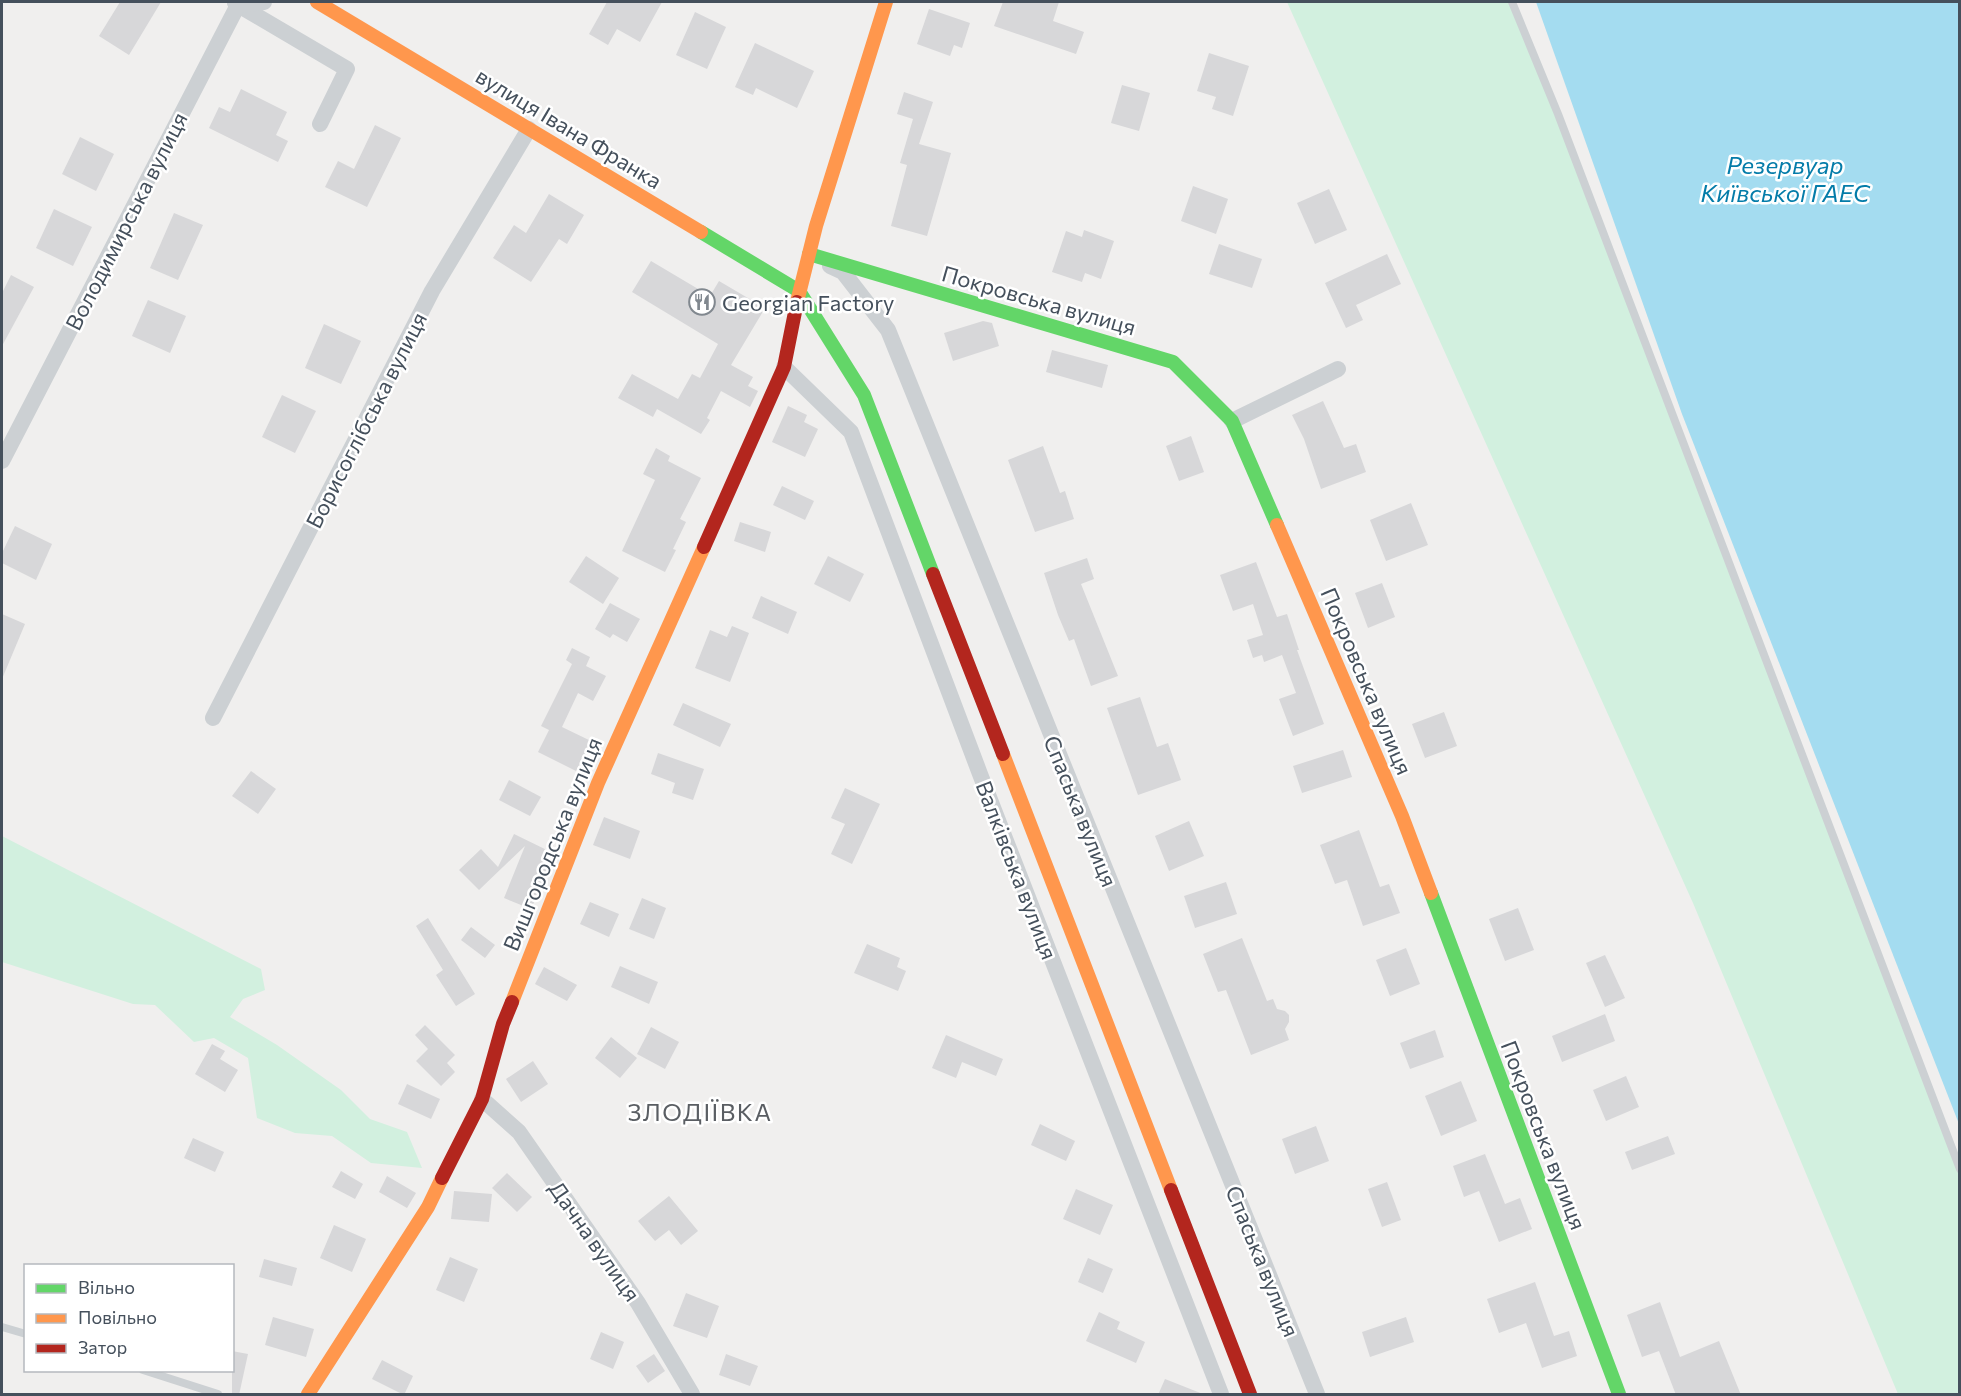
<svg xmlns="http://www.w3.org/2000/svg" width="1961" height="1396" font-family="Commissioner,sans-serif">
  <rect width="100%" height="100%" fill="#f0efee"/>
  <!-- green -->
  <g fill="#d2f0df">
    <path d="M 1287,2 L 1512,2 L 1959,1169 L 1959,1394 L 1898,1394 L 1693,903 Z"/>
    <path d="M 2,836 L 261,969 L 265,990 L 243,999 L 230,1017 L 277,1045 L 341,1090 L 370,1119 L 407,1132 L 422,1168 L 371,1163 L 332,1136 L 295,1133 L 257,1118 L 248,1058 L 214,1038 L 194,1042 L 155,1005 L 133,1004 L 2,962 Z"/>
  </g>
  <!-- water -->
  <path fill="#a4dcf0" d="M 1536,2 L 1959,2 L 1959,1124 L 1682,414 Z"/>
  <!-- building -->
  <g fill="#d7d7d9">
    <path d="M 120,2 L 161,2 L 129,55 L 99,36 Z"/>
    <path d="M 607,2 L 662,2 L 640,42 L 617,29 L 608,45 L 589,34 Z"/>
    <path d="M 1003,2 L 1059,2 L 1053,21 L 1084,32 L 1076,54 L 994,26 Z"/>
    <path d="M 929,9 L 970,23 L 962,48 L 954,45 L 950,56 L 917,44 Z"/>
    <path d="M 695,12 L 726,27 L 707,69 L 676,55 Z"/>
    <path d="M 755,43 L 814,71 L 797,108 L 756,88 L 753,95 L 735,87 Z"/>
    <path d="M 1209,53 L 1249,66 L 1233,116 L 1212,109 L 1216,97 L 1197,91 Z"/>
    <path d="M 1122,85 L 1150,93 L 1139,131 L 1111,123 Z"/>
    <path d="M 241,89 L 287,112 L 276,135 L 288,141 L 278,162 L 209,128 L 219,107 L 230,112 Z"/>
    <path d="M 904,92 L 933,102 L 919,144 L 951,153 L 927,236 L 891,226 L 907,165 L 900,163 L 913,119 L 897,114 Z"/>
    <path d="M 375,125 L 401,138 L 367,207 L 325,187 L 338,161 L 354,169 Z"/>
    <path d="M 80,137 L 114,154 L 96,191 L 62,174 Z"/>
    <path d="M 1193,186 L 1228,199 L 1216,234 L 1181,221 Z"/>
    <path d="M 1329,189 L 1347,230 L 1315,244 L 1297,203 Z"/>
    <path d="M 549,194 L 584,215 L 567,244 L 559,239 L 531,282 L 493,258 L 514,225 L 526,233 Z"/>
    <path d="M 54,209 L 92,227 L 73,266 L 36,248 Z"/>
    <path d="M 174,213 L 203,225 L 178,280 L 150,268 Z"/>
    <path d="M 1084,230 L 1114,241 L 1101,279 L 1085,273 L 1082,282 L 1052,272 L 1066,231 L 1082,237 Z"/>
    <path d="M 1219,244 L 1262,259 L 1252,288 L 1209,274 Z"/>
    <path d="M 1387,254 L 1401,284 L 1356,305 L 1363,320 L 1346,328 L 1325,283 Z"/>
    <path d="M 651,261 L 710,296 L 719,281 L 765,308 L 731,365 L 753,377 L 748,386 L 758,391 L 750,407 L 721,391 L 707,418 L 710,420 L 701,434 L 657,409 L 653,417 L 618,398 L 632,374 L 678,399 L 692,374 L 700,378 L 718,344 L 632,292 Z"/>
    <path d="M 11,275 L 34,287 L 2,346 L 2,293 Z"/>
    <path d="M 148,300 L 186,316 L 170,353 L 132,336 Z"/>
    <path d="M 983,321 L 992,323 L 999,346 L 953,361 L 944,333 Z"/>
    <path d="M 324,324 L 361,341 L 341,384 L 305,368 Z"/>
    <path d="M 1052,350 L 1108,365 L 1102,388 L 1046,372 Z"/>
    <path d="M 282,395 L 316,411 L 295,453 L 262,437 Z"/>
    <path d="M 1323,401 L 1344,448 L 1356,444 L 1366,472 L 1321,489 L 1304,439 L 1292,415 Z"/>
    <path d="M 788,406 L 807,415 L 804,422 L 818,429 L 805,457 L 772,442 Z"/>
    <path d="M 1191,436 L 1204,472 L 1179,481 L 1166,446 Z"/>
    <path d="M 1043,446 L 1060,493 L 1065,491 L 1074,519 L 1035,532 L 1008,460 Z"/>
    <path d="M 656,448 L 670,456 L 668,461 L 701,478 L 680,519 L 686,522 L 673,549 L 676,550 L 665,572 L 622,551 L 655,480 L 643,474 Z"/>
    <path d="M 782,486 L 814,501 L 805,520 L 773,505 Z"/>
    <path d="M 1411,503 L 1428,545 L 1386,561 L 1370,520 Z"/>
    <path d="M 740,522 L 771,532 L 765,552 L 734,541 Z"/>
    <path d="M 15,526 L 52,544 L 36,580 L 2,563 L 2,553 Z"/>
    <path d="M 586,556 L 619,578 L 603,604 L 569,582 Z"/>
    <path d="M 828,556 L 864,574 L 850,602 L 814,584 Z"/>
    <path d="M 1087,558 L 1094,579 L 1081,584 L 1118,676 L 1091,686 L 1074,639 L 1069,641 L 1058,615 L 1044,573 Z"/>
    <path d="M 1256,562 L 1277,617 L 1287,614 L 1299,650 L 1297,650 L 1324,724 L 1293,736 L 1279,699 L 1296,693 L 1282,655 L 1264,662 L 1262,655 L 1253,658 L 1247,640 L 1263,635 L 1253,604 L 1233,611 L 1220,575 Z"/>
    <path d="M 1382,583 L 1395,617 L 1368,628 L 1355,593 Z"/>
    <path d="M 761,596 L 797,612 L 788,634 L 752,618 Z"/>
    <path d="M 610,603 L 640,619 L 627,642 L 613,634 L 610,638 L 595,629 Z"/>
    <path d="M 2,614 L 25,624 L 2,679 Z"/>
    <path d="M 732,626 L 749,633 L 730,682 L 695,668 L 710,630 L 727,637 Z"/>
    <path d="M 572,648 L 590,657 L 586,666 L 606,676 L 593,701 L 578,693 L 562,727 L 591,741 L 576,771 L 538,752 L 549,730 L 541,726 L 572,664 L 566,660 Z"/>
    <path d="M 1140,697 L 1157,747 L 1168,743 L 1181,780 L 1138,795 L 1107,708 Z"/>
    <path d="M 683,703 L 731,724 L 720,747 L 673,725 Z"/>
    <path d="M 1444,712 L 1457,746 L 1425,758 L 1412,724 Z"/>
    <path d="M 1343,750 L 1352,777 L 1302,793 L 1293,766 Z"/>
    <path d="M 658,753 L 704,769 L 693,800 L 672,793 L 675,783 L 651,774 Z"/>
    <path d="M 251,771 L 276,789 L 258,814 L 232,796 Z"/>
    <path d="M 509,780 L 541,797 L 530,816 L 499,800 Z"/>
    <path d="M 845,788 L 880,804 L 852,864 L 831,854 L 845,824 L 831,818 Z"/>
    <path d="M 604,817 L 640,831 L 630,859 L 593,845 Z"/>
    <path d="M 1189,821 L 1204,856 L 1169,871 L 1155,836 Z"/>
    <path d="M 1359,830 L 1380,887 L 1389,884 L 1400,913 L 1363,926 L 1347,880 L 1335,884 L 1320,845 Z"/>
    <path d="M 514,834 L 555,854 L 531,909 L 504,898 L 525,846 L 479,890 L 459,870 L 481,849 L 498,867 Z"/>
    <path d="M 1226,882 L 1237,914 L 1195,928 L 1184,896 Z"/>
    <path d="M 642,898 L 666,908 L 654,939 L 629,929 Z"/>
    <path d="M 590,902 L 619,914 L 609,937 L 580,924 Z"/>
    <path d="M 1518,908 L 1534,950 L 1505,961 L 1489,919 Z"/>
    <path d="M 428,918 L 475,994 L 456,1006 L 436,975 L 443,970 L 416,926 Z"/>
    <path d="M 471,927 L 495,945 L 485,958 L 461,940 Z"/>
    <path d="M 1242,938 L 1267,1001 L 1273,999 L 1277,1009 L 1285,1011 L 1289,1015 L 1289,1022 L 1285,1029 L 1289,1040 L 1251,1055 L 1226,990 L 1218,992 L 1203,954 Z"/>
    <path d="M 867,944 L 900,958 L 897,967 L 906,971 L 898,991 L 854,973 Z"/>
    <path d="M 1406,948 L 1420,984 L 1390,996 L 1376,960 Z"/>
    <path d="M 1605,955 L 1625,998 L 1605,1007 L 1586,963 Z"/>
    <path d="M 620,966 L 658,982 L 649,1004 L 611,987 Z"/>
    <path d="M 544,967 L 577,985 L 567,1001 L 535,984 Z"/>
    <path d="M 1605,1014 L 1615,1041 L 1562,1062 L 1552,1036 Z"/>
    <path d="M 425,1025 L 455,1055 L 447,1063 L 455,1072 L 441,1086 L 416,1061 L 428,1049 L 415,1035 Z"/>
    <path d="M 651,1027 L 679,1042 L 665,1069 L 637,1054 Z"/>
    <path d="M 1435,1030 L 1444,1057 L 1410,1069 L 1400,1043 Z"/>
    <path d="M 946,1035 L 1003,1059 L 996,1076 L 962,1062 L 956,1078 L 932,1068 Z"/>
    <path d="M 611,1037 L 637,1058 L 620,1078 L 595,1058 Z"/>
    <path d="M 212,1044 L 225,1051 L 220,1059 L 238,1070 L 225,1092 L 195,1074 Z"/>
    <path d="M 533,1061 L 548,1084 L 521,1102 L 506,1079 Z"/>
    <path d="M 1626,1076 L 1639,1107 L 1606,1121 L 1593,1090 Z"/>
    <path d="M 1461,1081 L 1477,1121 L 1441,1136 L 1425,1096 Z"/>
    <path d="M 407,1084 L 440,1099 L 431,1119 L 398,1104 Z"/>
    <path d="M 1040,1124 L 1075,1141 L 1066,1161 L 1031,1145 Z"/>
    <path d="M 1316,1126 L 1329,1161 L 1295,1174 L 1282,1139 Z"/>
    <path d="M 1668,1136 L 1675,1154 L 1632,1170 L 1625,1152 Z"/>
    <path d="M 193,1138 L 224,1152 L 215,1172 L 184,1158 Z"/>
    <path d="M 1485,1154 L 1505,1204 L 1520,1198 L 1532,1229 L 1499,1242 L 1479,1191 L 1464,1197 L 1453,1166 Z"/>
    <path d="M 341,1171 L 363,1184 L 355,1199 L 332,1187 Z"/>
    <path d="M 507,1173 L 532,1197 L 517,1212 L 492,1188 Z"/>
    <path d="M 387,1176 L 416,1193 L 407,1208 L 379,1192 Z"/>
    <path d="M 1387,1182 L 1401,1220 L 1382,1227 L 1368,1189 Z"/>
    <path d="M 1076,1189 L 1113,1205 L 1100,1235 L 1063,1219 Z"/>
    <path d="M 454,1191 L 492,1194 L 489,1222 L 451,1219 Z"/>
    <path d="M 669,1196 L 698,1231 L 681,1245 L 669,1230 L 655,1241 L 638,1221 Z"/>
    <path d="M 334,1225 L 366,1239 L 352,1272 L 320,1258 Z"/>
    <path d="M 450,1257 L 478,1269 L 464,1302 L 436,1290 Z"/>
    <path d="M 1088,1258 L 1113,1269 L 1103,1293 L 1078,1282 Z"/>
    <path d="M 264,1259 L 297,1268 L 292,1286 L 259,1277 Z"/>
    <path d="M 1535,1282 L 1554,1336 L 1569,1331 L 1577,1356 L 1542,1368 L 1526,1323 L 1499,1333 L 1487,1299 Z"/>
    <path d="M 686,1293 L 719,1306 L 707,1338 L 673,1326 Z"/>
    <path d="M 1660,1302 L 1680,1357 L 1719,1341 L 1741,1395 L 1676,1395 L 1659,1351 L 1642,1357 L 1627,1315 Z"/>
    <path d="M 1099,1312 L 1120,1322 L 1117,1329 L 1145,1342 L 1136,1363 L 1086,1341 Z"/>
    <path d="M 273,1317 L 314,1329 L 306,1357 L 265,1345 Z"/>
    <path d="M 1406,1317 L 1414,1342 L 1370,1357 L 1362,1332 Z"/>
    <path d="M 601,1332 L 624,1342 L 613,1369 L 590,1359 Z"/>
    <path d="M 232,1351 L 248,1354 L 239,1395 L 232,1395 Z"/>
    <path d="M 654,1354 L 665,1371 L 648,1383 L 636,1366 Z"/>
    <path d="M 726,1354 L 758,1366 L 750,1386 L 719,1375 Z"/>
    <path d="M 382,1360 L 413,1376 L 404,1395 L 372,1379 Z"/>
    <path d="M 1165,1379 L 1203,1394 L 1202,1395 L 1158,1395 Z"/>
  </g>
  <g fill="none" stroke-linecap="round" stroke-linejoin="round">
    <!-- lane -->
    <g stroke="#ccd0d3" stroke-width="8">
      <path d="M 1512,2 L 1558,114 L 1960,1169"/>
      <path d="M 2,1327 L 26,1334"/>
      <path d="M 143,1370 L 218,1394"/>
    </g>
    <!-- street -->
    <g stroke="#ccd0d3" stroke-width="16">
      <path d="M 235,3 L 347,69 L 320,124"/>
      <path d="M 830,266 L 843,272 L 888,330 L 1317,1394"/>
      <path d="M 784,367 L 851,432 L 980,774 L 1221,1394"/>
      <path d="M 1232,421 L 1338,369"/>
      <path d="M 2,461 L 238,5 L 264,2"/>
      <path d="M 213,718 L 432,291 L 529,129"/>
      <path d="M 482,1099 L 519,1132 L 638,1303 L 692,1394"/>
    </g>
    <!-- fast -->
    <g stroke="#63d668" stroke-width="14">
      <path d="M 701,232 L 799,291 L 864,395 L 933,574"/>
      <path d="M 809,254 L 1173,362 L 1232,421 L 1277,525"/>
      <path d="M 1431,893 L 1619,1394"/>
    </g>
    <!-- slow -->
    <g stroke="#ff974d" stroke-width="14">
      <path d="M 317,2 L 701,232"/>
      <path d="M 797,302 L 816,226 L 886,2"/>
      <path d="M 1277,525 L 1402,816 L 1431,893"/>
      <path d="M 1003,754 L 1171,1190"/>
      <path d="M 512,1002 L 598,783 L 704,547"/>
      <path d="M 308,1394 L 428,1207 L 442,1178"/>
    </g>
    <!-- jam -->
    <g stroke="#b3261e" stroke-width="14">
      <path d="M 704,547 L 784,367 L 797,302"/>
      <path d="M 933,574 L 1003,754"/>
      <path d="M 442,1178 L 482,1099 L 503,1024 L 512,1002"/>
      <path d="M 1171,1190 L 1250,1394"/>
    </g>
  </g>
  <!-- icons -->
  <defs>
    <g id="restaurant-ring" transform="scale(1.35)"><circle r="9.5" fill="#fff" stroke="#81888f" stroke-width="1.5"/><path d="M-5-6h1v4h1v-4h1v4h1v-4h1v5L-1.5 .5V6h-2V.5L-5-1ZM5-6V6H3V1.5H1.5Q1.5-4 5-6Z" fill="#81888f"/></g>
  </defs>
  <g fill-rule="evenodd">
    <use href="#restaurant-ring" x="702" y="302"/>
  </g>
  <g text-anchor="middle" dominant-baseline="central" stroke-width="5" stroke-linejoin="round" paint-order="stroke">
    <!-- street labels -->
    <g font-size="22" fill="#45505c" stroke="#fff">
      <text transform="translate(569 128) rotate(31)">вулиця Івана Франка</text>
      <text transform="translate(126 221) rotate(-63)">Володимирська вулиця</text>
      <text transform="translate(1039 300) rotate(16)">Покровська вулиця</text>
      <text transform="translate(366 420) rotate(-63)">Борисоглібська вулиця</text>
      <text transform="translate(1367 681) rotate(67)">Покровська вулиця</text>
      <text transform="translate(1081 811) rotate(68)">Спаська вулиця</text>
      <text transform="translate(552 844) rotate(-68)">Вишгородська вулиця</text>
      <text transform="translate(1017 870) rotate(69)">Валківська вулиця</text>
      <text transform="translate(1544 1135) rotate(69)">Покровська вулиця</text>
      <text transform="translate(595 1241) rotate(55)">Дачна вулиця</text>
      <text transform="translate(1263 1261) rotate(68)">Спаська вулиця</text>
    </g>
    <!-- poi labels -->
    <g font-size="22" fill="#45505c" stroke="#fff" text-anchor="start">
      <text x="722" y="302">Georgian Factory</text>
    </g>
    <!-- water labels -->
    <g font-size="24" font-style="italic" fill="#047ca9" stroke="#fff">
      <text x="1785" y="164">Резервуар<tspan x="1785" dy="28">Київської ГАЕС</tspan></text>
    </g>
    <!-- neighbourhood labels -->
    <g font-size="24" letter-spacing="1.5" fill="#5a5e63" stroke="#fff">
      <text x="700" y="1111">ЗЛОДІЇВКА</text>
    </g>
  </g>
  <!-- border -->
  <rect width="1961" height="1396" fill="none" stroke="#45505c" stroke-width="6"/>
  <!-- legend -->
  <rect x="24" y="1264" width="210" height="108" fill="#ffffff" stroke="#b5b9be" stroke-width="1.5"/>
  <rect x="36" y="1284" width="30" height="9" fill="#63d668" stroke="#b5b9be" stroke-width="1.5"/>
  <text x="78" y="1294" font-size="18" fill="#45505c">Вільно</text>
  <rect x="36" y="1314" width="30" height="9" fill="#ff974d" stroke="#b5b9be" stroke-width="1.5"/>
  <text x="78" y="1324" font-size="18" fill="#45505c">Повільно</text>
  <rect x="36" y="1344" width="30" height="9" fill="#b3261e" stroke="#b5b9be" stroke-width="1.5"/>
  <text x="78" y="1354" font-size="18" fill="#45505c">Затор</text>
</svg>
